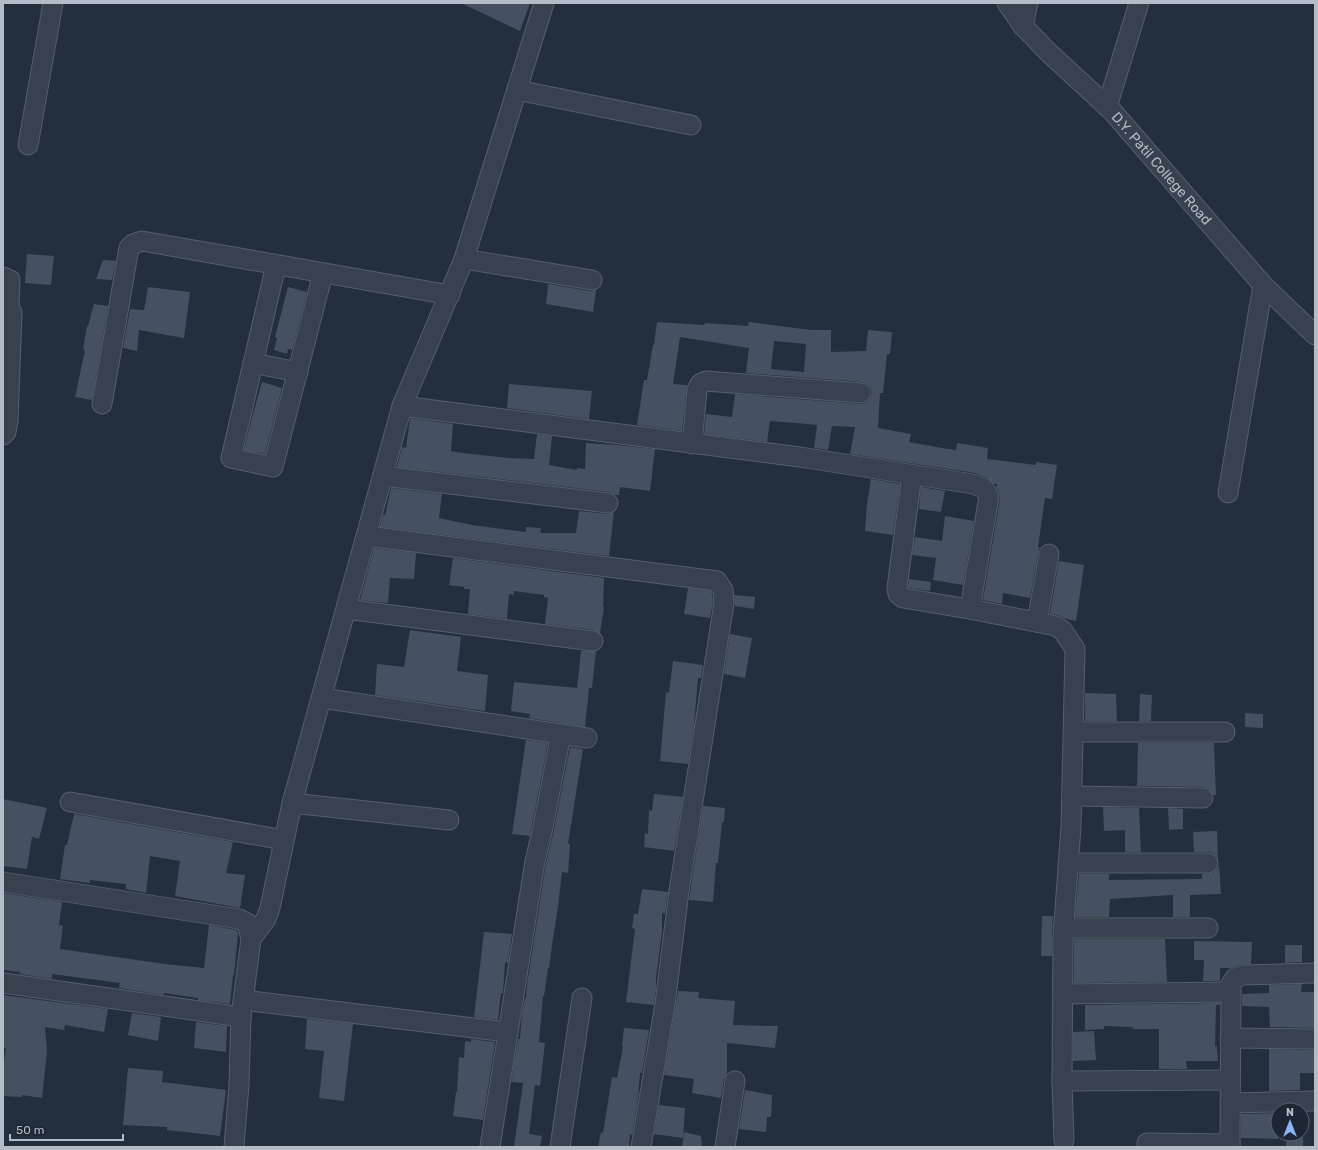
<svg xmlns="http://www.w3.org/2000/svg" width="1318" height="1150" font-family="Rubik,sans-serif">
  <rect width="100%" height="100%" fill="#242f3d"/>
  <!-- building -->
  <g fill="#455161" fill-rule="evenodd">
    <path d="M 461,3 L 530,3 L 520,31 Z"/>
    <path d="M 27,254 L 54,256 L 51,285 L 25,283 Z"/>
    <path d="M 103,260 L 116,261 L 112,280 L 96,279 Z"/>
    <path d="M 548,284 L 590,291 L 596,290 L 593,312 L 546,304 Z"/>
    <path d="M 148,287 L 190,292 L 184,338 L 139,330 L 137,351 L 123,348 L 130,309 L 144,310 Z"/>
    <path d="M 288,287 L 307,292 L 292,350 L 288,349 L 287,354 L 274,350 L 277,338 L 275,337 Z"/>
    <path d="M 94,304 L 108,306 L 92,400 L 75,397 L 85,350 L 83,349 L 87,326 L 88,326 Z"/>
    <path d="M 657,322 L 704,325 L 705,323 L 748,326 L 749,322 L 811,330 L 831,330 L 831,352 L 866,351 L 868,330 L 892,332 L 890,354 L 887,354 L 883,393 L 880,393 L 878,428 L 911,434 L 909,442 L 942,448 L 956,450 L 957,443 L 988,448 L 987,459 L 1036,465 L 1036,462 L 1057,465 L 1052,499 L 1045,498 L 1038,547 L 1040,548 L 1039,549 L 1030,598 L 1003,593 L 1002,604 L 983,600 L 1000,499 L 999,492 L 996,487 L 997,484 L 994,484 L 988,478 L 975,473 L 850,454 L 855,427 L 832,426 L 828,450 L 814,448 L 817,425 L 808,424 L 770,421 L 767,442 L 704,434 L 706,414 L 732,417 L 735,394 L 861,404 L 866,403 L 870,399 L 872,394 L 871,388 L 867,384 L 862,382 L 746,373 L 749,348 L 680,337 L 673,384 L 687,385 L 682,431 L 637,425 L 644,380 L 647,380 L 653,345 L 654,345 ZM 774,341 L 806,344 L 804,372 L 771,369 Z"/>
    <path d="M 262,382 L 282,388 L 265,454 L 244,450 L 253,414 Z"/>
    <path d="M 509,384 L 592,391 L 589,419 L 507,408 Z"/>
    <path d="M 410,418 L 453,424 L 451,451 L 462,453 L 508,458 L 534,459 L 537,434 L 552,436 L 549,465 L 577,470 L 577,468 L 585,469 L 586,443 L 616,445 L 655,449 L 650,491 L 620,487 L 619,495 L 615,495 L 609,492 L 397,467 L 402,447 L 406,448 Z"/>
    <path d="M 871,479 L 900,484 L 893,535 L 865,531 L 867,504 Z"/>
    <path d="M 921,487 L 945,491 L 941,512 L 919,509 Z"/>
    <path d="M 391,488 L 442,494 L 439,518 L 472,525 L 526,532 L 526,527 L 541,528 L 540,533 L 576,533 L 579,511 L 607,514 L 614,512 L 609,556 L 380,527 L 383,515 L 385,515 Z"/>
    <path d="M 945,516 L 974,521 L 963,585 L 933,580 L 936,558 L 912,555 L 915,537 L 942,541 Z"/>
    <path d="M 374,548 L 416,553 L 414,579 L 390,578 L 388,603 L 360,600 Z"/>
    <path d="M 453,558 L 604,578 L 603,607 L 604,607 L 600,633 L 594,630 L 545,624 L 548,598 L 544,597 L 544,595 L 514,591 L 514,595 L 509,594 L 507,619 L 468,614 L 470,589 L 464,589 L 464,587 L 449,585 Z"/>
    <path d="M 1059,561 L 1084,565 L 1076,621 L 1066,619 L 1058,615 L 1050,614 Z"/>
    <path d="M 909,579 L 931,582 L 930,591 L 908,588 Z"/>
    <path d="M 688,588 L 711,591 L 712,594 L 713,603 L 710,618 L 684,614 Z"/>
    <path d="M 734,595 L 755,597 L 754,609 L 735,606 Z"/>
    <path d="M 410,630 L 461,637 L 457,671 L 488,675 L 485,711 L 375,695 L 377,664 L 404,667 Z"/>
    <path d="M 730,634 L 752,638 L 745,678 L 724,674 Z"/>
    <path d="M 581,651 L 596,651 L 592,688 L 589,688 L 585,727 L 529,718 L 530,714 L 511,711 L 514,682 L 577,688 Z"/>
    <path d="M 673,661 L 703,665 L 701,678 L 698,678 L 694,725 L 688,764 L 660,761 L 666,692 L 669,693 Z"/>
    <path d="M 1085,693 L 1116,694 L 1117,721 L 1085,721 Z"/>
    <path d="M 1140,694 L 1152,695 L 1151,721 L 1139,721 Z"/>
    <path d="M 1245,713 L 1263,714 L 1263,728 L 1245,727 Z"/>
    <path d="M 526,740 L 548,743 L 530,836 L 512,834 Z"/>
    <path d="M 1138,743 L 1214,743 L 1216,795 L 1213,795 L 1209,789 L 1203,787 L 1137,786 Z"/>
    <path d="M 570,747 L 583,749 L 568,844 L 570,844 L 568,873 L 562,872 L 558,907 L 552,945 L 549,968 L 548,968 L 544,996 L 543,996 L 539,1042 L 545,1043 L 540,1086 L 535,1085 L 529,1134 L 542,1136 L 540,1147 L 514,1147 L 523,1083 L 511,1082 L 518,1039 L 520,1039 L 522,1012 L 525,998 L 526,999 L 527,985 L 546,863 L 553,834 Z"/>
    <path d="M 654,794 L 683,797 L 674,851 L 644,847 L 645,833 L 648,834 L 649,810 L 652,811 Z"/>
    <path d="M 3,799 L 47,808 L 39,839 L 32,837 L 27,869 L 3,866 Z"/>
    <path d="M 703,806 L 725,808 L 724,822 L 722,822 L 718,863 L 716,863 L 713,902 L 689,900 Z"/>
    <path d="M 1103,807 L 1139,808 L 1141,852 L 1125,852 L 1125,830 L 1104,831 Z"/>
    <path d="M 1168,808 L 1183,809 L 1183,829 L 1169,830 Z"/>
    <path d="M 74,814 L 233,842 L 226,873 L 245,875 L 240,908 L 175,896 L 180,861 L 150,856 L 146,893 L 126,889 L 126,884 L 90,880 L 90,883 L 60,879 L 65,845 L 67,845 Z"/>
    <path d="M 1217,831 L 1218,860 L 1217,857 L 1213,853 L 1208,852 L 1194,852 L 1193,832 Z"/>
    <path d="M 1219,865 L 1221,894 L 1190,895 L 1190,917 L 1173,917 L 1173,895 L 1110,899 L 1109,917 L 1075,917 L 1079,874 L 1109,874 L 1109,880 L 1202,879 L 1202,874 L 1213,873 L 1217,869 Z"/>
    <path d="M 642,889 L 668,892 L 665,914 L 662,913 L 662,932 L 656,978 L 656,989 L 654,1005 L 626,1002 L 635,929 L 632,928 L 634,914 L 638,914 Z"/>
    <path d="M 3,893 L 62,902 L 59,925 L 63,926 L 60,949 L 165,964 L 204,968 L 209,925 L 236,930 L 238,933 L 234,975 L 233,975 L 230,1004 L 198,1000 L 198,998 L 164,993 L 163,995 L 119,988 L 120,983 L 52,974 L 52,979 L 20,974 L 20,972 L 3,970 Z"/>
    <path d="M 1042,916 L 1053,916 L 1052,928 L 1052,956 L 1041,956 Z"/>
    <path d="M 484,932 L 512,934 L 508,963 L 505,962 L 503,993 L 501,993 L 498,1020 L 474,1017 Z"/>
    <path d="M 1074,939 L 1165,939 L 1167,982 L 1074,983 Z"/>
    <path d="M 1194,941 L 1252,942 L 1251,964 L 1239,965 L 1231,968 L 1220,968 L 1220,981 L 1203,981 L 1204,960 L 1194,960 Z"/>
    <path d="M 1285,945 L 1302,945 L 1302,962 L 1285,963 Z"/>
    <path d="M 1302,984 L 1301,992 L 1315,992 L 1315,1028 L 1270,1027 L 1269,1007 L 1242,1006 L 1242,994 L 1269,993 L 1269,985 Z"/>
    <path d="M 678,991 L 699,992 L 698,998 L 735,1001 L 733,1025 L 778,1026 L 775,1048 L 727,1043 L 727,1074 L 724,1079 L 721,1098 L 692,1093 L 694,1079 L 664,1075 Z"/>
    <path d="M 3,995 L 108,1009 L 104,1032 L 65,1025 L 64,1030 L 45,1027 L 47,1051 L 42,1098 L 22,1095 L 22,1097 L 3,1096 L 3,1068 L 6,1048 L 3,1047 Z"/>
    <path d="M 1220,1003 L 1220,1005 L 1216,1005 L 1215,1047 L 1217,1046 L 1218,1061 L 1186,1061 L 1187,1069 L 1159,1069 L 1159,1029 L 1133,1029 L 1133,1027 L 1104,1026 L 1104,1029 L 1085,1030 L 1085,1005 Z"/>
    <path d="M 132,1013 L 161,1017 L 158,1041 L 128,1035 Z"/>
    <path d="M 307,1019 L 353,1024 L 344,1101 L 319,1098 L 324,1051 L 305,1049 Z"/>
    <path d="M 196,1022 L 227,1026 L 226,1052 L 194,1048 Z"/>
    <path d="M 624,1028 L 649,1030 L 642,1073 L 640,1073 L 638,1098 L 632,1135 L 630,1134 L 629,1147 L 598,1147 L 601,1132 L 603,1133 L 612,1077 L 617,1078 L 623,1047 L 622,1046 Z"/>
    <path d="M 1094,1031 L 1096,1060 L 1073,1061 L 1073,1032 Z"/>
    <path d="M 471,1039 L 495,1042 L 483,1120 L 453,1116 L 456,1092 L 457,1092 L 459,1057 L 464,1058 L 465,1041 L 471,1042 Z"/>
    <path d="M 1269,1049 L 1315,1050 L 1315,1073 L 1300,1073 L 1300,1090 L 1269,1091 Z"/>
    <path d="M 128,1068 L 163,1071 L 162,1082 L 226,1090 L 220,1136 L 167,1130 L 167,1127 L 123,1125 Z"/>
    <path d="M 745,1090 L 772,1095 L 771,1117 L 767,1117 L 766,1132 L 739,1129 Z"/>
    <path d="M 659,1105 L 685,1108 L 683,1138 L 654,1134 Z"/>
    <path d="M 1278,1113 L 1278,1139 L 1241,1138 L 1241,1114 Z"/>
    <path d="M 684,1132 L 701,1136 L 702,1147 L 682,1147 Z"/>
    <path d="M 1287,1134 L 1303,1134 L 1303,1147 L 1286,1147 Z"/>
  </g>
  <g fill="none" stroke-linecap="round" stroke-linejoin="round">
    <!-- minor casing -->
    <g stroke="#565f6b" stroke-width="21">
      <g id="minor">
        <path id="s1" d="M 1007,3 L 1023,26 L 1047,51 L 1112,111 L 1263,285 L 1315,335"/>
        <path d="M 1023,26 L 1028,3"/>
        <path d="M 517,90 L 691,125"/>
        <path d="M 1107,107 L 1139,3"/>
        <path d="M 28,145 L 53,3"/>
        <path d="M 464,259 L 592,280"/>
        <path d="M 276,265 L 231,458 L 273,467 L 323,273"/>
        <path d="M 3,277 L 10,280 L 9,306 L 12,313 L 8,421 L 6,432 L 3,435"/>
        <path d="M 253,363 L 298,372"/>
        <path d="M 102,404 L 129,248 L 133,244 L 142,241 L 450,295"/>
        <path d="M 402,406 L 800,457 L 973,484 L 984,488 L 989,497 L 972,597 L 972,605 L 975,610 L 1056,626 L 1063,631 L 1075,649 L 1071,826 L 1063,937 L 1062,1081 L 1064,1140"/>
        <path d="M 692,444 L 697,390 L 700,384 L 706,381 L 861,393"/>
        <path d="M 912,475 L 897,588 L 898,594 L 903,598 L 975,610"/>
        <path d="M 383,476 L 608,503"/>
        <path d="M 1228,493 L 1263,285"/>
        <path d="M 367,536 L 717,581 L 723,590 L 724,603 L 679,891 L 665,1004 L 641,1147"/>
        <path d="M 346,609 L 593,641"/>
        <path d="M 1037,622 L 1049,554"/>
        <path d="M 322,698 L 587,738"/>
        <path d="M 1073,732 L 1225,732"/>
        <path d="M 1072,796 L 1203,798"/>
        <path d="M 70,802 L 284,840"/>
        <path d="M 292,803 L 449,820"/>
        <path d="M 1068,863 L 1208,863"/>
        <path d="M 3,882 L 239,919 L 247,923 L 251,939"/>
        <path d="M 1063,928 L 1208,928"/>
        <path d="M 3,983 L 241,1017"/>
        <path d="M 1063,994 L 1231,992"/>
        <path d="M 243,1000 L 507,1032"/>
        <path d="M 1230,1038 L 1315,1039"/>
        <path d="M 1062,1081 L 1230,1080"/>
        <path d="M 1230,1103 L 1315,1101"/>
        <path d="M 234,1147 L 239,1085 L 241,1017 L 251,939 L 266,919 L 270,908 L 292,803 L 402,406 L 464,259 L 544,3"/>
        <path d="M 490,1147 L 535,861 L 542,832 L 561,734"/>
        <path d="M 560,1147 L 582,998"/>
        <path d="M 725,1147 L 735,1081"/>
        <path d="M 1147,1147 L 1147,1143 L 1230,1144"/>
        <path d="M 1230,1147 L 1231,984 L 1235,978 L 1243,975 L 1315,973"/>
      </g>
    </g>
    <!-- minor -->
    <use href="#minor" stroke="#38414d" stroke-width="19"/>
  </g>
  <g text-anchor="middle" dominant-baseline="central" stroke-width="3" stroke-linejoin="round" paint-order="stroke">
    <!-- street labels -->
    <g font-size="14" fill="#b4bcc8" stroke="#1d2632">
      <text stroke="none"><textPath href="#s1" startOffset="227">D.Y. Patil College Road</textPath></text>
    </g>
  </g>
  <!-- border -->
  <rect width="1318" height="1150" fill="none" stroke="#b4bcc8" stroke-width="8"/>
  <!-- north arrow -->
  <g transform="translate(1290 1122)"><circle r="19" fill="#1d2632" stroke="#59626e"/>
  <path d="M0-3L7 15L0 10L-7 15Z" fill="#8ab4f7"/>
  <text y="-6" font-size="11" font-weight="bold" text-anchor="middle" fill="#b4bcc8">N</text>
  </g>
  <!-- scale -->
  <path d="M10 1134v6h113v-6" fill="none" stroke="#b4bcc8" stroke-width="2"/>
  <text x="16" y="1134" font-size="12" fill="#b4bcc8" stroke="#1d2632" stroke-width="3" paint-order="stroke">50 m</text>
</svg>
